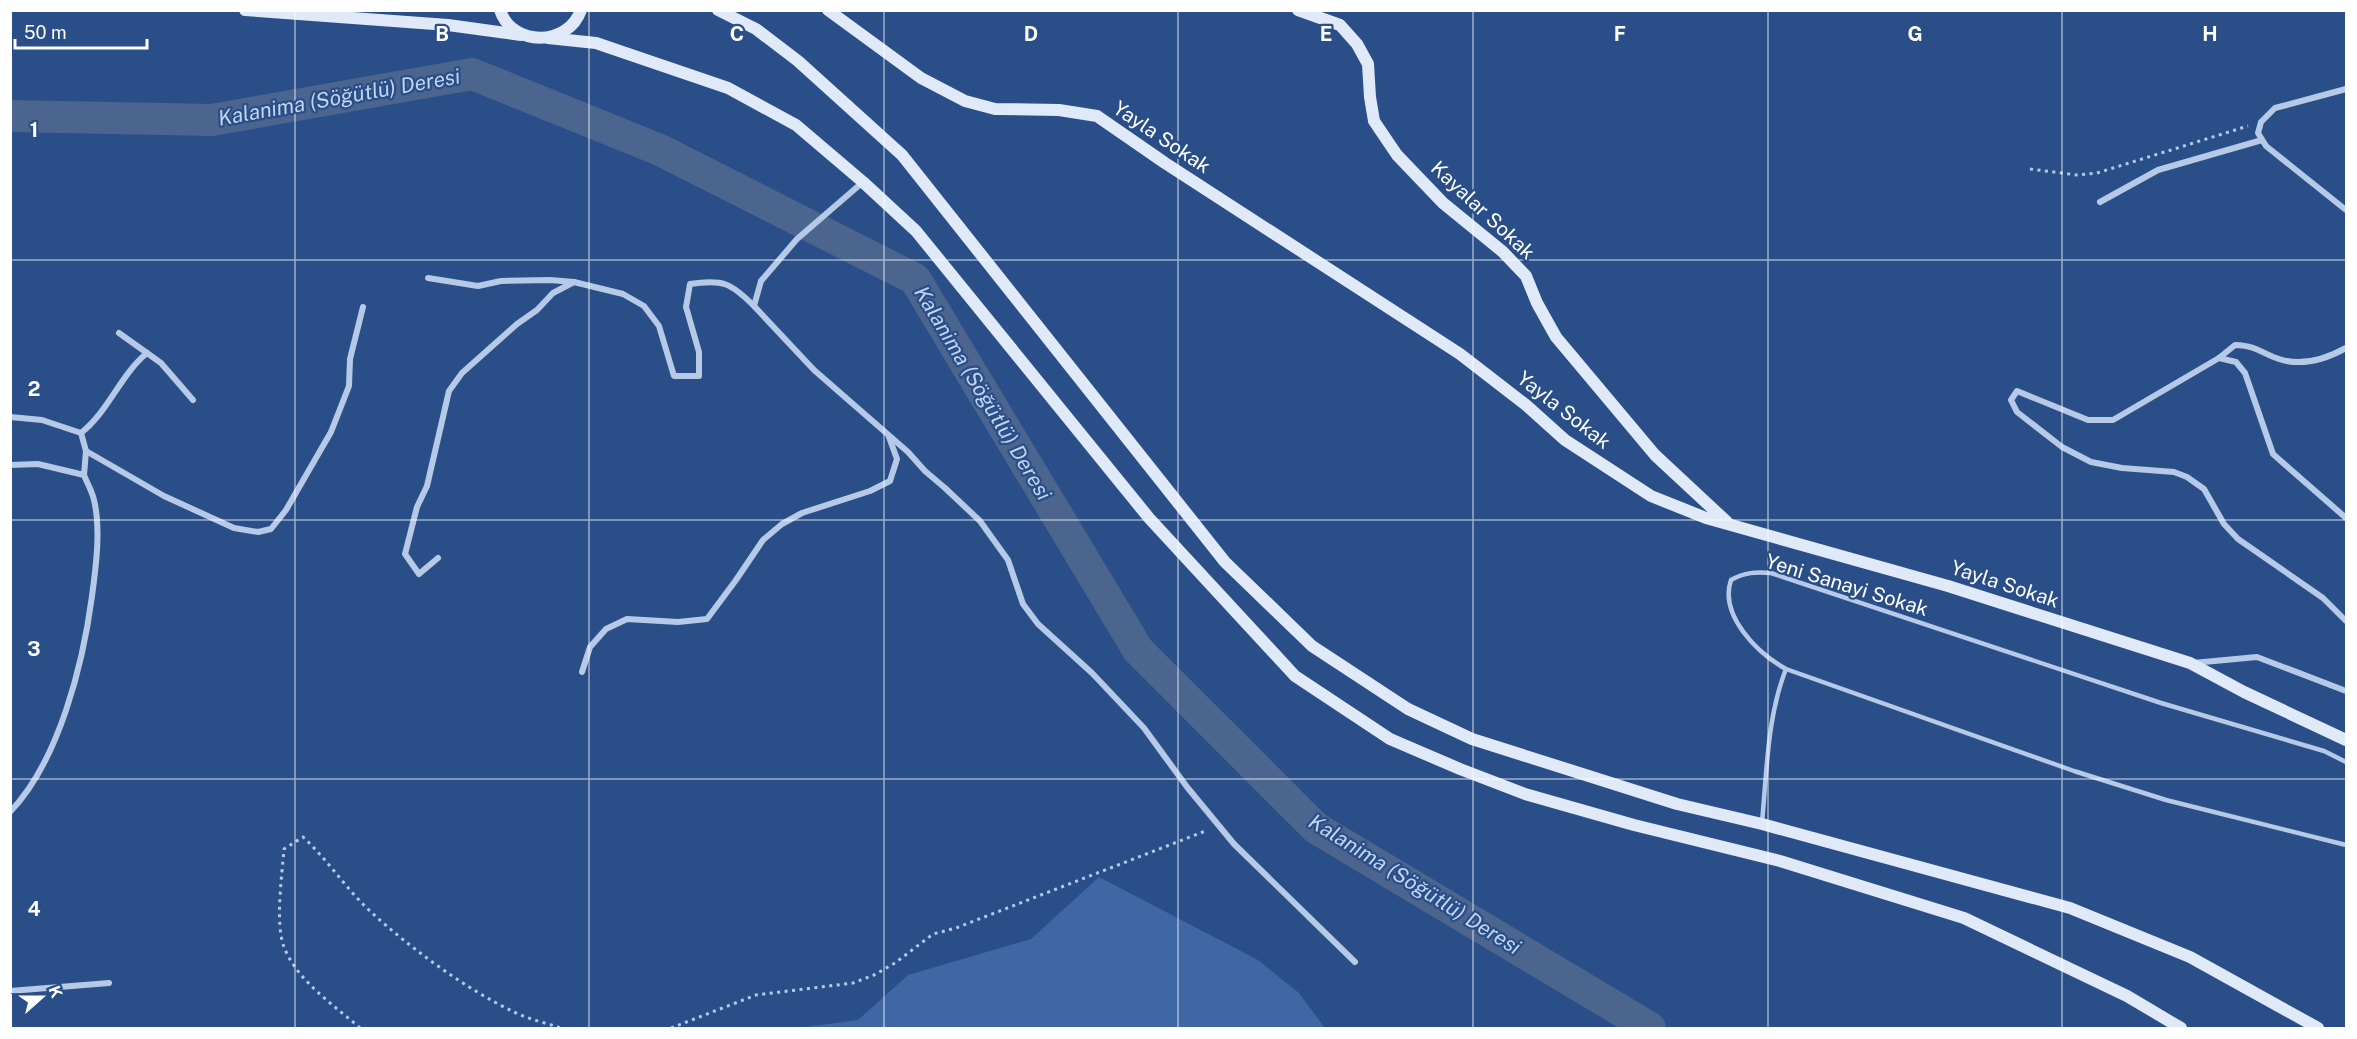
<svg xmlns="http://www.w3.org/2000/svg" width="2357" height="1039" font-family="'Public Sans',sans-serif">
  <rect width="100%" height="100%" fill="#2a4e88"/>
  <!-- green -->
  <path fill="#3f67a4" d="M 1099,877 L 1258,960 L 1299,993 L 1325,1028 L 798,1028 L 858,1020 L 908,975 L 1031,939 Z"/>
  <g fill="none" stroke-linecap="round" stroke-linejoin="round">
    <!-- river -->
    <path stroke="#4c658f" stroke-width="32" d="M 10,116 L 212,120 L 472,74 L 660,150 L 915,279 L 1138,650 L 1316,828 L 1650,1028"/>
    <!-- path -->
    <g stroke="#b6cae8" stroke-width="3" stroke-dasharray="3 4.5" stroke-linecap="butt">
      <path d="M 2030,169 L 2077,175 L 2097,173 L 2248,126"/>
      <path d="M 360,1028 C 334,1005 297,981 284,947 C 275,924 282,875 284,849 L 303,837 C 328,860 346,889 371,912 C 410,948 466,989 514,1012 C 528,1019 546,1023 561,1028"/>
      <path d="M 671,1028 L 756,995 L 853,983 L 874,975 L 895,963 L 933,934 L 956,928 L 1208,830"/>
    </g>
    <!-- lane -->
    <g stroke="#b6cae8" stroke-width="4.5">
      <path d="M 2346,762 L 2324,751 L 2161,703 L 1771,573 C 1756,572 1745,572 1731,580 C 1719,615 1757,653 1786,669 L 2074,771 L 2166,800 L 2346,845"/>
      <path d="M 1762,822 C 1767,771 1767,717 1786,669"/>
    </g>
    <!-- street -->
    <g stroke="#b6cae8" stroke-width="6">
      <path d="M 2346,89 L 2275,108 L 2261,122 L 2258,133 L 2266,146 L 2346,210"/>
      <path d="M 863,182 L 797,239 L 761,281 L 754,306 L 814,370 L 908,452 L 925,471 L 945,488 L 980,521 L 1008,560 L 1023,604 L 1038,624 L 1092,673 L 1144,728 L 1187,787 L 1234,844 L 1355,962"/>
      <path d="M 2100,202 L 2158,170 L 2262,140"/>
      <path d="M 428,278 L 478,286 L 501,281 L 550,280 L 574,282"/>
      <path d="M 119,333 L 161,363 L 193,400"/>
      <path d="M 2346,348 C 2326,359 2303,367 2279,359 C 2260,353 2259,346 2235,345 L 2219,358 L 2113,420 L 2088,420 L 2017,391 L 2011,400 L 2017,412 L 2062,447 L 2091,462 L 2122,468 L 2174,472 L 2187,477 L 2204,489 L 2224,524 L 2238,539 L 2323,598 L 2346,621"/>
      <path d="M 2219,358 L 2236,362 L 2245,373 L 2273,454 L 2346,518"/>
      <path d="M 10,417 L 42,420 L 81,433 L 86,451 L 84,475"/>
      <path d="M 81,433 C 109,411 120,375 147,353"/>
      <path d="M 86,451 L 164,496 L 234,528 L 258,532 L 271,529 L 286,510 L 331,432 L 349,386 L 350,359 L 363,307"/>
      <path d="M 10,465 L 38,464 L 84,475 C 87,483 92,491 94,500 C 101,529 96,567 92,596 C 83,664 59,761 10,812"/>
      <path d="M 438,558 L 419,574 L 405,554 L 417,507 L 427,486 L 449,391 L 462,373 L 517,324 L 537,310 L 553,293 L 574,282 L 623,294 L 644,306 L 659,326 L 674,376 L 699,376 L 699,352 L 686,307 L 690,284 C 723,279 731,283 754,306"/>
      <path d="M 2193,663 L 2257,657 L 2346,691"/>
      <path d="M 582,672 L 590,647 L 606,629 L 627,619 L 678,622 L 707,619 L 736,580 L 763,540 L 782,524 L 802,513 L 870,491 L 890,481 L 897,459 L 889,437"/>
      <path d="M 10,991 L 109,983"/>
    </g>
    <!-- secondary -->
    <g stroke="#e0e9f7" stroke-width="12">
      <path d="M 245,10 L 448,25 L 521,35"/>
      <path d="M 500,10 C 512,47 568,47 581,10"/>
      <path d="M 718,10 L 756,29 L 798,61 L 902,155 L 1225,562 L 1312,646 L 1408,709 L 1472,739 L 1677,804 L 1762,824 L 2070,908 L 2190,957 L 2318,1028"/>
      <path d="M 828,10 L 921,78 L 965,101 L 995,109 L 1059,110 L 1097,116 L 1165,163 L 1460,354 L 1526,405 L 1565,440 L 1651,496 L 1706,518 L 1948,586 L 2190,663 L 2244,692 L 2346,740"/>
      <path d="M 1298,10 L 1340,25 L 1357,44 L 1368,64 L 1370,97 L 1374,121 L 1397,155 L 1443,203 L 1503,252 L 1526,276 L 1537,303 L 1556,337 L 1655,455 L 1727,522"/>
      <path d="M 548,38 L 596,43 L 728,88 L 796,125 L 863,182 L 916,231 L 1149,518 L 1295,676 L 1390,739 L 1460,769 L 1525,794 L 1634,825 L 1780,861 L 1964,918 L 2127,996 L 2181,1028"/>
    </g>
  </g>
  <!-- grid -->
  <path fill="none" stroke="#fff" stroke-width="1.5" stroke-opacity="0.55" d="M 295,10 L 295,1028M 589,10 L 589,1028M 884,10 L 884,1028M 1178,10 L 1178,1028M 1473,10 L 1473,1028M 1768,10 L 1768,1028M 2062,10 L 2062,1028M 10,260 L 2346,260M 10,520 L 2346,520M 10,779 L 2346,779"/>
  <g text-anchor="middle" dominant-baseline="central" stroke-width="4.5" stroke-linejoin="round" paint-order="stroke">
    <!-- street labels -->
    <g font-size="20" fill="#fff" stroke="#2a4e88">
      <text transform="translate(1162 137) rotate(34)">Yayla Sokak</text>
      <text transform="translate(1483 210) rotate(43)">Kayalar Sokak</text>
      <text transform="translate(1564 410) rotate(38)">Yayla Sokak</text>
      <text transform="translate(2005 584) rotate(18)">Yayla Sokak</text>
      <text transform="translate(1847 585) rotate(17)">Yeni Sanayi Sokak</text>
    </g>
    <!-- water labels -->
    <g font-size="21" font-style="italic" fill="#c2d4ef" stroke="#2a4e88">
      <text transform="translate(339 97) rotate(-10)">Kalanima (Söğütlü) Deresi</text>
      <text transform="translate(983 393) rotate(59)">Kalanima (Söğütlü) Deresi</text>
      <text transform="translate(1415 884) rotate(32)">Kalanima (Söğütlü) Deresi</text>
    </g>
  </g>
  <g font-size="20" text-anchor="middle" font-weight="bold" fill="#fff" stroke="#2a4e88" stroke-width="4.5" stroke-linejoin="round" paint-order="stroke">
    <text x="442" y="41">B</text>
    <text x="737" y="41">C</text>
    <text x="1031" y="41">D</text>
    <text x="1326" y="41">E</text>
    <text x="1620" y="41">F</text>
    <text x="1915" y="41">G</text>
    <text x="2210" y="41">H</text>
    <text x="34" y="137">1</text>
    <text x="34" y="396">2</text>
    <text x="34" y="656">3</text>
    <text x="34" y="916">4</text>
  </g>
  <!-- border -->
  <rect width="2357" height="1039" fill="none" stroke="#ffffff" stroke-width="24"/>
  <!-- north arrow -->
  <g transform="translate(42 997) rotate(69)" stroke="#2a4e88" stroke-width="4.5" paint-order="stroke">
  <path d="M0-4.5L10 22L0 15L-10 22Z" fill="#ffffff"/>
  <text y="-9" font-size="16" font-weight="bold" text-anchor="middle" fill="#ffffff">K</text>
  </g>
  <!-- scale -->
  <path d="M15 39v9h132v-9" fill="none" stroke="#ffffff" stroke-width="3"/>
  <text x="24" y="39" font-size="18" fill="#ffffff" stroke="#2a4e88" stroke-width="4.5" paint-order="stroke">50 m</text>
</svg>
